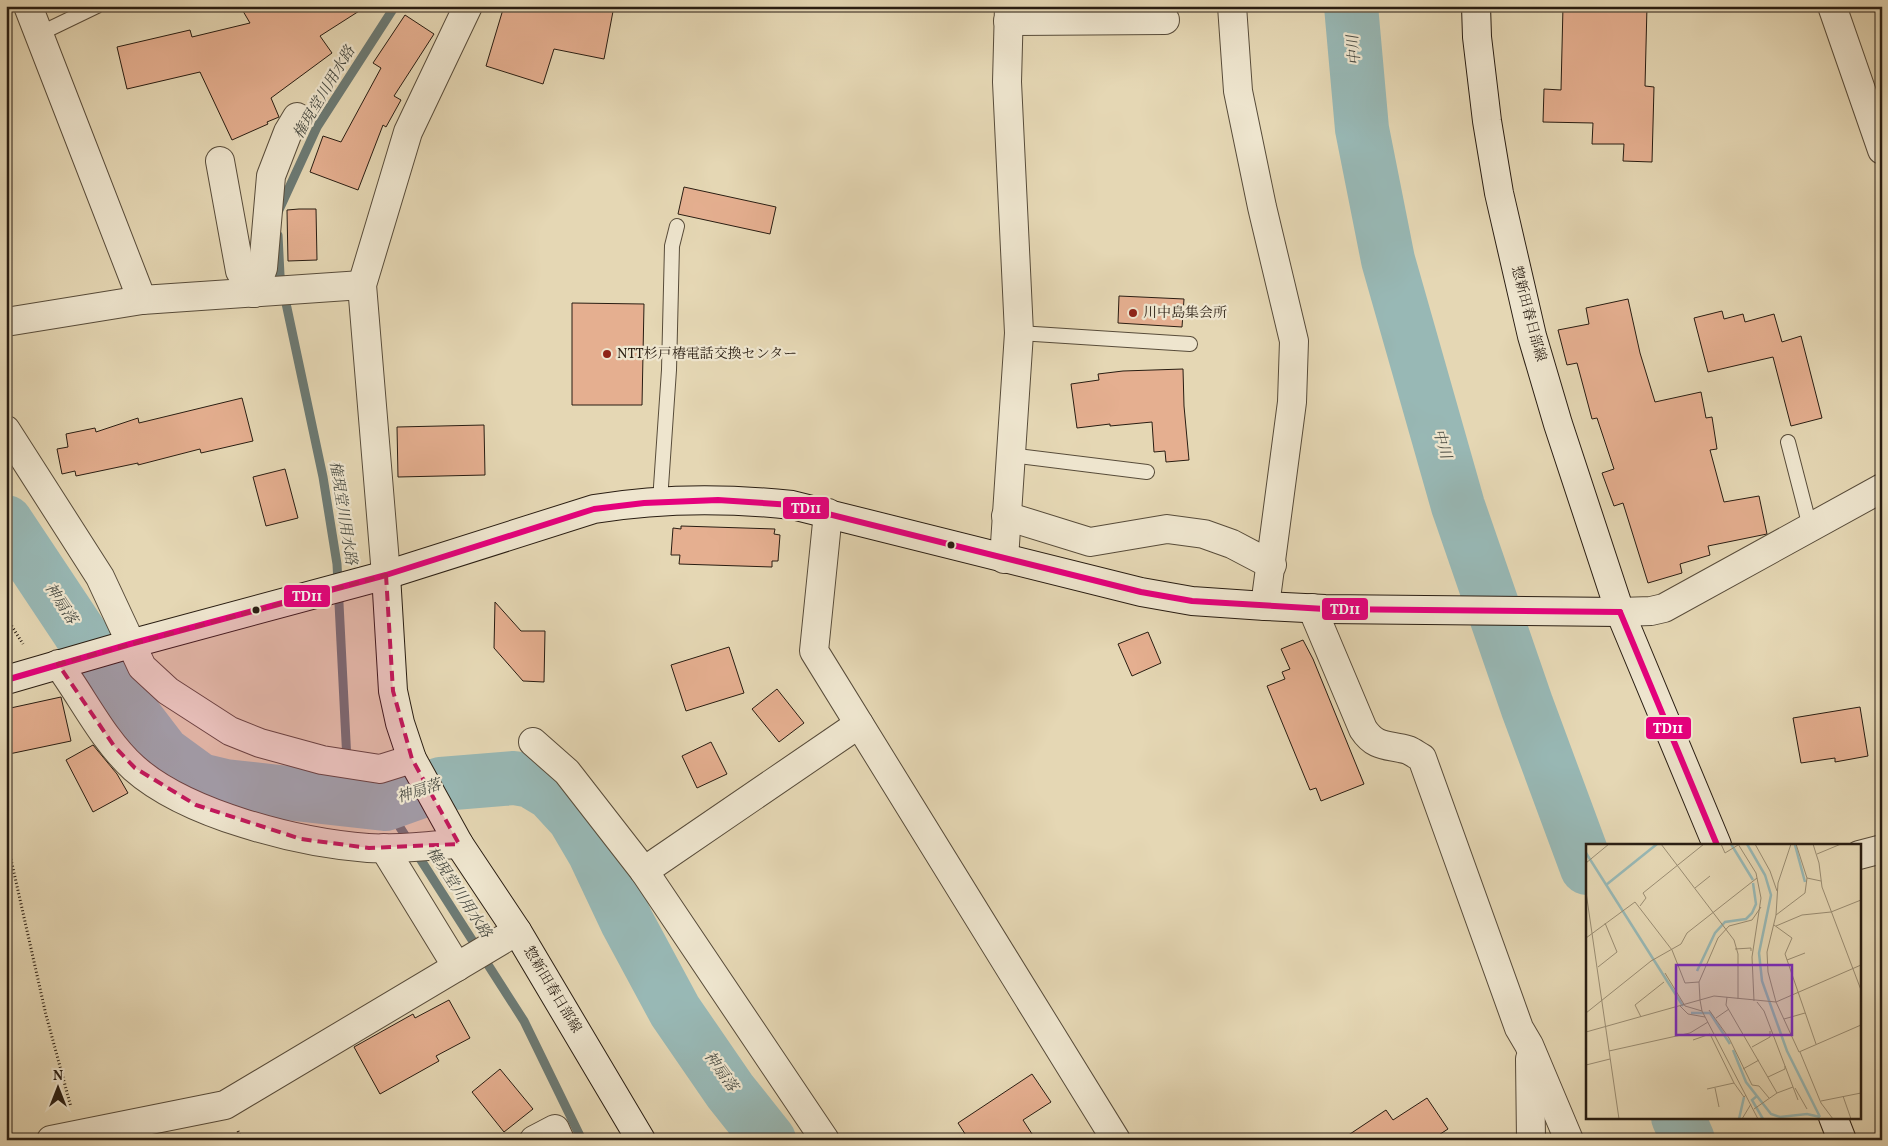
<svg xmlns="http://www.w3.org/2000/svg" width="1888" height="1146" font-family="Vollkorn,'Noto Serif JP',serif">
  <rect width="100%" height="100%" fill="#e5d7b4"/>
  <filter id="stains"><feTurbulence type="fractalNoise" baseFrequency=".004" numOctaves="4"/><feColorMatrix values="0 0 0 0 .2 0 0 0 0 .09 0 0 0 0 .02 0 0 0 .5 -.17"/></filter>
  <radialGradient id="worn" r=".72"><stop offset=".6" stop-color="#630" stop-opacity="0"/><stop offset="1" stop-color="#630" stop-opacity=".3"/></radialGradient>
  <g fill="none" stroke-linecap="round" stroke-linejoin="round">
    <!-- stream -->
    <g stroke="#6c7a74" stroke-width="9">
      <path d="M 278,212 L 317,127 L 395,6"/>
      <path d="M 278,235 L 280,275 L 323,477 L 337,564 L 347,761"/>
      <path d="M 351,772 L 385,804 L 524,1021 L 582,1140"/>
    </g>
    <!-- river -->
    <g stroke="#98b8b5" stroke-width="54">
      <path d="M 1351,6 L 1362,129 L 1388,260 L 1458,506 L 1527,706 L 1587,868"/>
      <path d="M 6,522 L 137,719 L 163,753 L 200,780 L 225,786 L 385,804 L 441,784 L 514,778 L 531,781 L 551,793 L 574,818 L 594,852 L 627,922 L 675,1011 L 730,1091 L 769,1140"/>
      <path d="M 1678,1117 L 1688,1140"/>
    </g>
  </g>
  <!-- building -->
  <g fill="#e5af90" stroke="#291d12">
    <path d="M 240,6 L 367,6 L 320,36 L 332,53 L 271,98 L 279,117 L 267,122 L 268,124 L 232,140 L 200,72 L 127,89 L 117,47 L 190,30 L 192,37 L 250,23 Z"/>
    <path d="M 504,6 L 614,6 L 604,59 L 554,49 L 543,84 L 486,66 Z"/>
    <path d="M 1563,6 L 1647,6 L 1645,86 L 1654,87 L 1652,162 L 1623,161 L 1624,144 L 1592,144 L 1593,123 L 1543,122 L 1544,89 L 1561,90 Z"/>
    <path d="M 405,15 L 434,34 L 394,96 L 401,100 L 386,127 L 383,125 L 358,190 L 310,172 L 323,136 L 341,142 L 381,68 L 373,63 Z"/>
    <path d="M 684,187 L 776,207 L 770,234 L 678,214 Z"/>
    <path d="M 299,209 L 316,209 L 317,260 L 288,261 L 287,210 Z"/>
    <path d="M 1119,296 L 1184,299 L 1182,327 L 1118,323 Z"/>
    <path d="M 1628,299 L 1640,353 L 1655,402 L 1701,392 L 1706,418 L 1712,417 L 1717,449 L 1710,450 L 1724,502 L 1759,496 L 1767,534 L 1708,546 L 1710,555 L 1680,564 L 1682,573 L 1648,583 L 1623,503 L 1614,506 L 1602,473 L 1614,469 L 1597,418 L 1592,419 L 1577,363 L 1567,365 L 1558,330 L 1589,324 L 1586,308 Z"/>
    <path d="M 572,303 L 644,304 L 642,405 L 572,405 Z"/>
    <path d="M 1722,311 L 1724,319 L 1743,314 L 1745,322 L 1774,314 L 1782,342 L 1801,336 L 1822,418 L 1791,426 L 1773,357 L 1708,372 L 1694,318 Z"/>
    <path d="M 1183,369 L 1184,406 L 1189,460 L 1166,462 L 1165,451 L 1154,452 L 1152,422 L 1110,426 L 1110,424 L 1077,428 L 1071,384 L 1099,380 L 1098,374 L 1123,371 Z"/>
    <path d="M 242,398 L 253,441 L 201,453 L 200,449 L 138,465 L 138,463 L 76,476 L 75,471 L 62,474 L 57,449 L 68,447 L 66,434 L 95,428 L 96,432 L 138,418 L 139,423 Z"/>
    <path d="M 484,425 L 485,475 L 398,477 L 397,427 Z"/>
    <path d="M 285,469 L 298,518 L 266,526 L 253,477 Z"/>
    <path d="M 681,526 L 775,529 L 774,534 L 780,535 L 778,561 L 772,561 L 772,567 L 679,564 L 680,555 L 671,555 L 673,528 L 681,529 Z"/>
    <path d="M 495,602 L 521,631 L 545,631 L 544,682 L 523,681 L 494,648 Z"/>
    <path d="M 1148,632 L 1161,663 L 1132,676 L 1118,644 Z"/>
    <path d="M 1303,640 L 1313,659 L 1364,784 L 1321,801 L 1316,788 L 1310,790 L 1267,686 L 1285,679 L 1282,672 L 1290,669 L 1281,649 Z"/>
    <path d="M 729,647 L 744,693 L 686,711 L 671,665 Z"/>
    <path d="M 777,689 L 804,723 L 779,742 L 752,709 Z"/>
    <path d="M 61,697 L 71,741 L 9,754 L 6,738 L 6,709 Z"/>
    <path d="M 1860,707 L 1868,756 L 1835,762 L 1835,758 L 1801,763 L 1793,718 Z"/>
    <path d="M 711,742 L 727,774 L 697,788 L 682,756 Z"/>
    <path d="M 93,745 L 117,774 L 128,793 L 93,812 L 66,760 Z"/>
    <path d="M 449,1000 L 470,1038 L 436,1056 L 439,1061 L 380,1094 L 354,1047 L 413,1014 L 415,1018 Z"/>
    <path d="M 500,1069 L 533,1109 L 504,1132 L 472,1092 Z"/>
    <path d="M 1032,1074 L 1051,1102 L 1023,1120 L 1036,1140 L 969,1140 L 958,1123 Z"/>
    <path d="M 1427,1098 L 1448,1129 L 1431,1140 L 1341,1140 L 1386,1110 L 1393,1120 Z"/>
  </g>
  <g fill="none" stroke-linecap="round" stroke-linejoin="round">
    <!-- lane casing -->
    <g stroke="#584c3a" stroke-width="16">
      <g id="lane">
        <path d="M 39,34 L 97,6"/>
        <path d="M 1019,333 L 1190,344"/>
        <path d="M 1788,442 L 1810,527"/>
        <path d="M 1010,455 L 1147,472"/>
        <path d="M 660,501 L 669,370 L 672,246 L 677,226"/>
      </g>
    </g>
    <!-- street casing -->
    <g stroke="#584c3a" stroke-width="30">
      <g id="street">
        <path d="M 28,6 L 142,300 L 362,285"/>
        <path d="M 1232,6 L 1238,91 L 1262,207 L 1294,341 L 1292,402 L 1265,606"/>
        <path d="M 1832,6 L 1882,150"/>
        <path d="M 1008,21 L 1165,20"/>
        <path d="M 220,161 L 240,271 L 254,293"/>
        <path d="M 254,293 L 263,268 L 271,176 L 288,132 L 297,117"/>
        <path d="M 6,322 L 142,300"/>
        <path d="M 6,430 L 100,577 L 142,667 L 168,691 L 230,731 L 260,743 L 322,760 L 380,769 L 412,759"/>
        <path d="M 828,513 L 814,651 L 1116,1140"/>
        <path d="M 1006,516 L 1090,542 L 1167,529 L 1204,534 L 1232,544 L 1272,565"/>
        <path d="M 1004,559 L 1019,333 L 1007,82 L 1009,6"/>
        <path d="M 386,575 L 362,285 L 408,132 L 468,6"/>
        <path d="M 1312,608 L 1363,729 C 1376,749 1389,744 1408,750 C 1413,752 1418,756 1422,758 L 1519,1028 L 1529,1045 L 1569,1140"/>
        <path d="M 1620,612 L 1651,611 L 1664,608 L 1882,488"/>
        <path d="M 58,664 C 83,698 103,740 134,768 C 187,815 299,843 368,848 C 398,850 430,845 459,844"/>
        <path d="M 533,742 L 567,772 L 644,871 L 825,1140"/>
        <path d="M 384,848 L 457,967"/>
        <path d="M 1859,855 L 1882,849"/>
        <path d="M 644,871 L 859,724"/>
        <path d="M 1530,1059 L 1531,1140"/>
        <path d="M 51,1140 L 225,1105 L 517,931"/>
        <path d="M 534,1140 L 555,1129 L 560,1140"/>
      </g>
    </g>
    <!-- secondary casing -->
    <g stroke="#291d12" stroke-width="30">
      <g id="secondary">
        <path d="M 1476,6 L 1477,37 L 1487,121 L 1499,193 L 1532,336 L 1558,424 L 1620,612 L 1717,845"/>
        <path d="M 386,575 L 393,691 L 400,723 L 412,759 L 459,844 L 517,931 L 641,1140"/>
        <path d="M 6,680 L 130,644 L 386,575 L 594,509 C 660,498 727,498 792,505 L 1141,592 L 1192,601 L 1265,606 L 1325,609 L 1620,612"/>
        <path d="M 1833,1117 L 1842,1140"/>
      </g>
    </g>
    <!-- path -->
    <g stroke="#291d12" stroke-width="3" stroke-dasharray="1 2.5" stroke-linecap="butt">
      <path d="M 6,617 L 23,644"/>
      <path d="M 6,846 L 10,855 L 46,1015 L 71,1107"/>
      <path d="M 238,1131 L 242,1140"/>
    </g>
    <!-- lane -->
    <use href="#lane" stroke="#eee5ce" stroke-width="14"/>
    <!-- street -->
    <use href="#street" stroke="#eee5ce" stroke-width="28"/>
    <!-- secondary -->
    <use href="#secondary" stroke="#eee5ce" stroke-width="28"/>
    <!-- bus-1 casing -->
    <g stroke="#eee5ce" stroke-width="10">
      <g id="bus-1">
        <path d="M 1620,612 L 1717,845"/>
        <path d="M 6,680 L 130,644 L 386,575 L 594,509 L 644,503 L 718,500 L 792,505 L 1141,592 L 1192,601 L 1325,609 L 1620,612"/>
      </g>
    </g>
    <!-- bus-1 -->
    <use href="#bus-1" stroke="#e5007d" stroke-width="6"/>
  </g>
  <!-- marked area -->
  <path fill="#c2185b" fill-opacity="0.2" stroke="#c2185b" stroke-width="4" stroke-dasharray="10 6" stroke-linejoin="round" d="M 386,575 L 393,691 L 412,759 L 459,844 L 369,848 L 301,839 L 196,805 L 135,768 L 114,746 L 58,664 Z"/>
  <!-- markers -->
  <g fill="#8f2418" stroke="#eee5ce" stroke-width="2">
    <circle cx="1133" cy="313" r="5"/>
    <circle cx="607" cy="354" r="5"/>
  </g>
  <g fill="#291d12" stroke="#eee5ce" stroke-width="2">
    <circle cx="951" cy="545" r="4.5"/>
    <circle cx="256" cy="610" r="4.5"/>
  </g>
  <g text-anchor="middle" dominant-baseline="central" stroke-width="4.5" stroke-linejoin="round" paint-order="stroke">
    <!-- poi labels -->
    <g font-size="14" fill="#291d12" stroke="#eee5ce" text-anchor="start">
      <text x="1143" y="313">川中島集会所</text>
      <text x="617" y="354">NTT杉戸椿電話交換センター</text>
    </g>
    <!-- street labels -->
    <g font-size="14" fill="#291d12" stroke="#eee5ce">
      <text transform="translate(1528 314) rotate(75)">惣新田春日部線</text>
      <text transform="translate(552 990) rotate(59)">惣新田春日部線</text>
    </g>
    <!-- water labels -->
    <g font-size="15" font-style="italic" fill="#4a4c43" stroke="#eee5ce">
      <text transform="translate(1355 50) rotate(-95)">中川</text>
      <text transform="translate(325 93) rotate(-59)">権現堂川用水路</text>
      <text transform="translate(1441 444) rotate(74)">中川</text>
      <text transform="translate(342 513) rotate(81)">権現堂川用水路</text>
      <text transform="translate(60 604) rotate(57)">神扇落</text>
      <text transform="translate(419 792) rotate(-18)">神扇落</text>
      <text transform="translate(458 893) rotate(57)">権現堂川用水路</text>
      <text transform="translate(720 1072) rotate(54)">神扇落</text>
    </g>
  </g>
  <!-- overview -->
  <g transform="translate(1586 844)">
    <rect width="275" height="275" fill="#e5d7b4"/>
    <path fill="none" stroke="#98b8b5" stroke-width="2.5" d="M 145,0 L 167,36M 161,0 L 179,31 L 185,51 L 173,109 L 176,137 L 201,207 L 234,273M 209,1 L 219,38M 0,9 L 97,162M 20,41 L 71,0M 111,127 L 129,89 L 139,78 L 160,75 L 166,69 L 170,60 L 167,39M 105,169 L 124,169 L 144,200M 147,206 L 160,238 L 185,270 L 194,273 L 221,270 L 234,273M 171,252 L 166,256 L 177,275M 153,275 L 158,253"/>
    <path fill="none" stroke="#9a8d73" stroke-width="1" d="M 75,0 L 148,96 L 152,110 L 152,155M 135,0 L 139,9 L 152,1M 152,0 L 170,29 L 175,54 L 166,113 L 168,157M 169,0 L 184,27 L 191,47M 205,0 L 192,39 L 190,71 L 181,108 L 182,128 L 190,158 L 213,208 L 275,181M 210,0 L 221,34M 227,0 L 233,19 L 236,43 L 275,146M 231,10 L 255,0M 0,19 L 23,0M 109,44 L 124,32M 0,48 L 33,275M 54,62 L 60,54 L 57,49 L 118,0M 190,71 L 219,49 L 221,34 L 235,37M 188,81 L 206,94 L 199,110 L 230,200M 190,82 L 216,71 L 245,68 L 275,56M 0,94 L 49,58 L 86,106 L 99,139 L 113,138M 149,105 L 165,104 L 165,107M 201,116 L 219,109M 12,123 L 31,108 L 19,79M 79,129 L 99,162 L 116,167M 141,153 L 140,161 L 191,249M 114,156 L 113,138 L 132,94 L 143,82 L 166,76 L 175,63M 114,156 L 116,167 L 172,275M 171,158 L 178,167 L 212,256M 190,158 L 275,121M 94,162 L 102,170 L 119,173M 123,166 L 143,194 L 166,241 L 173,242 L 183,254M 0,169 L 65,117 L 95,100 L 101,89 L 171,34M 55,173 L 49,161 L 78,138M 130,174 L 143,165M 198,175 L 219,169M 0,188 L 128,152 L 190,158M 107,196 L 124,190 L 148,239M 166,203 L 184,193 L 184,187M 23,207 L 104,189 L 122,178M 214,208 L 235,259 L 247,275M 0,221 L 24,215M 157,225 L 173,216M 182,233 L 199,225 L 199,222M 129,244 L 133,263M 209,244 L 221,265M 121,245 L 148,239 L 158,253 L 160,251M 257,252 L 265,275M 235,257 L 275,249M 168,265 L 191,249 L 207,243M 156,275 L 165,260"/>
    <path fill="#7b2cbf" fill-opacity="0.15" stroke="#7b2cbf" stroke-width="2.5" d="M 90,121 L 206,121 L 206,191 L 90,191 Z"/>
    <rect width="275" height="275" fill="none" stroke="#291d12" stroke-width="2.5"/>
  </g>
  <g stroke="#eee5ce" stroke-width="2">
    <rect x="782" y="496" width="48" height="24" rx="5" fill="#e5007d"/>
    <rect x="283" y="584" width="48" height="24" rx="5" fill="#e5007d"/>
    <rect x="1321" y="597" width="48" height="24" rx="5" fill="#e5007d"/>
    <rect x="1645" y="716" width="47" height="24" rx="5" fill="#e5007d"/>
  </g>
  <g font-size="14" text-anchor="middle" font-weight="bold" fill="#fff">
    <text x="806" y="513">TD11</text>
    <text x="307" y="601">TD11</text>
    <text x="1345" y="614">TD11</text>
    <text x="1668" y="733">TD11</text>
  </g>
  <!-- margin -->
  <rect width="1888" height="1146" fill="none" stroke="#e5d7b4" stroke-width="25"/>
  <rect x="8" y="8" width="1873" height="1131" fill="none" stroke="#291d12" stroke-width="2.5"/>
  <rect x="12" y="12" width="1863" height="1121" fill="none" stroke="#291d12"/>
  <!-- north arrow -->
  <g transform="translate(58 1088)" stroke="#eee5ce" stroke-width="4" paint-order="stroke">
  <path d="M0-4L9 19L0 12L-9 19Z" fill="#291d12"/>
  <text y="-8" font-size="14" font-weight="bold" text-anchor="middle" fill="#291d12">N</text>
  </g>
  <rect width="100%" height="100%" filter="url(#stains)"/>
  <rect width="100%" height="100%" fill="url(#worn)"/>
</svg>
